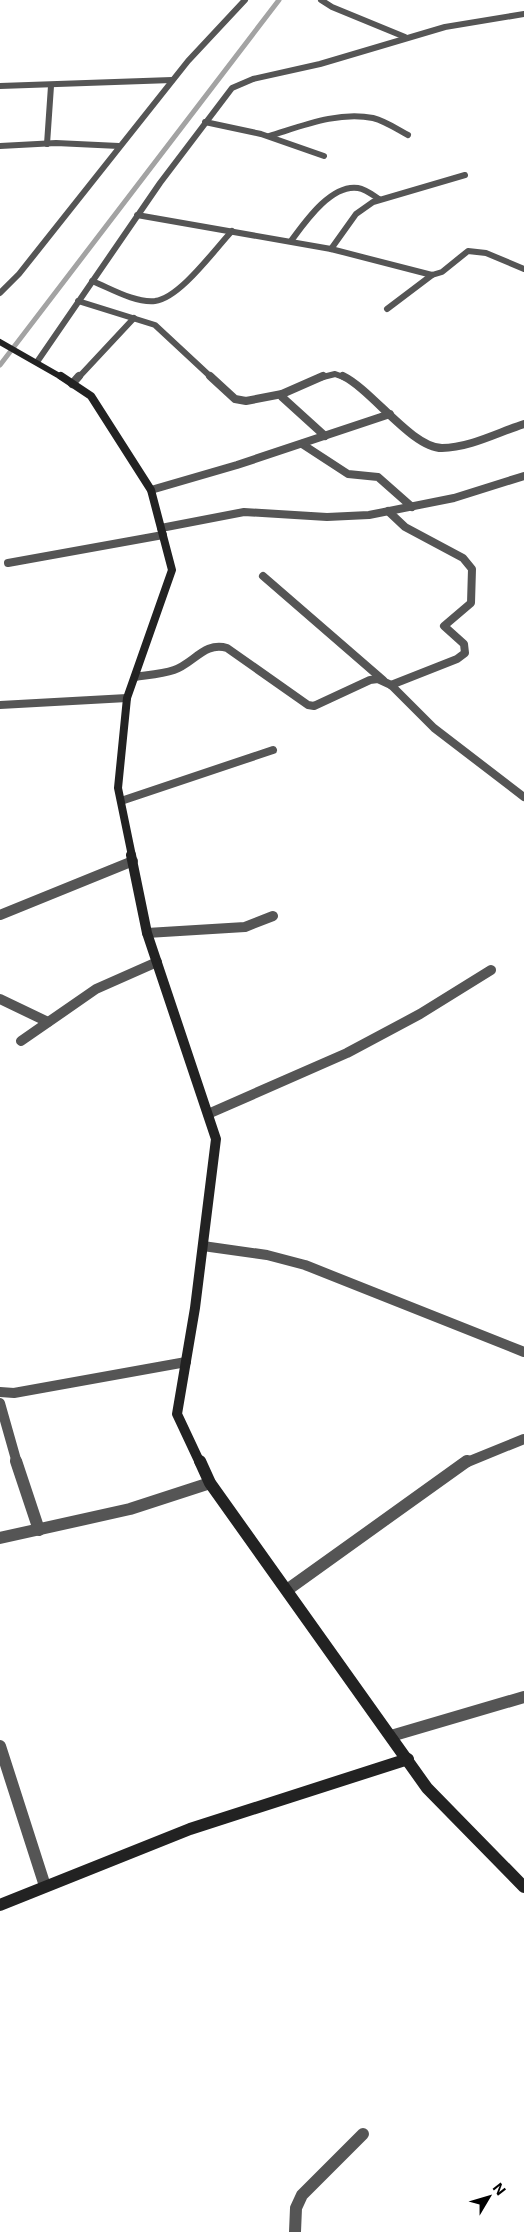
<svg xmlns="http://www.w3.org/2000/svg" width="524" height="2232" font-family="Inter,sans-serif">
  <rect width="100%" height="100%" fill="#fff"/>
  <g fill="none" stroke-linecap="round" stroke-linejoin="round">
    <!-- stream -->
    <path stroke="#a3a3a3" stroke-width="5" d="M 0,365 L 279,0"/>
    <!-- street-far3 -->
    <g stroke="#555" stroke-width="6">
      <path d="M 321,0 L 332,7 L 405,37"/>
      <path d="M 0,86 L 172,80"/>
      <path d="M 205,122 L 261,134 L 324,156"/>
      <path d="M 269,136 C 302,126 338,111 373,118 C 385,121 397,129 408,135"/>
      <path d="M 47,144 L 51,86"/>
      <path d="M 0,146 L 56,143 L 119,146"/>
      <path d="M 137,215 L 331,249 L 432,275 L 442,272 L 468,251 L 486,253 L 524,269"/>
      <path d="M 291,241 C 305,222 331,184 358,188 C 365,189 373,195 379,199"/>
      <path d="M 331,249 L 356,214 L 373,202 L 465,175"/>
      <path d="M 92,281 C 110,288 134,303 155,301 C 180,298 215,249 232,231"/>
      <path d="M 0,293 L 19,274 L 188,61 L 245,0"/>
      <path d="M 78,301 L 155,325 L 212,378"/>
      <path d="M 387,309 L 432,275"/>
      <path d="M 37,362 L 160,183 L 232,88 L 253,79 L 320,64 L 445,27 L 524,14"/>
      <path d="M 78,378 L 134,318"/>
      <path d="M 319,378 L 335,374 L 346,378"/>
    </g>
    <!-- street-far2 -->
    <g stroke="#555" stroke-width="8">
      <path d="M 210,376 L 235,399 L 246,401 L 282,394"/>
      <path d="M 323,376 L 282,394 L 282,397 L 325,436"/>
      <path d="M 343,376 C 372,390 412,448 442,448 C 469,448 499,432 524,424"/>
      <path d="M 72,384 L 79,376"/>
      <path d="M 302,444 L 348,474 L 378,477 L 412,507"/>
      <path d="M 151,490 L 237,465 L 390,414"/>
      <path d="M 388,511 L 405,527 L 463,558 L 472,569 L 471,603 L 444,626 L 464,644 L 465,653 L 457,659 L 391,685"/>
      <path d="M 161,528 L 244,512 L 327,517 L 369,515 L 454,498 L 524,476"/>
      <path d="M 8,563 L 163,535"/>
      <path d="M 263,576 L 383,680"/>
      <path d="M 135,677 C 148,675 162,674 174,670 C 193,664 205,641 227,648 L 308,705 L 314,706 L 370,680 L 378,679 L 391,685 L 434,728 L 524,797"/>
      <path d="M 0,705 L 127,698"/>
      <path d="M 121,801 L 273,750"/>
    </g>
    <!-- street-far1 -->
    <g stroke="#555" stroke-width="10">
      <path d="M 0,915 L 133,861"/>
      <path d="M 147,933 L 245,927 L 273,916"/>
      <path d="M 0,999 L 48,1022"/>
      <path d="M 21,1041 L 96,989 L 157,962"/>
      <path d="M 208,1114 L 347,1053 L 420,1014 L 491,970"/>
      <path d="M 203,1246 L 267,1255 L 305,1265 L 524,1352"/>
      <path d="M 0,1392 L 14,1393 L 186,1362"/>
      <path d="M 0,1403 L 17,1463"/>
      <path d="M 465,1463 L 524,1439"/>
    </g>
    <!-- street -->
    <g stroke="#555" stroke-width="12">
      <path d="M 16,1461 L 39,1530"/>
      <path d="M 0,1538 L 130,1509 L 210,1483"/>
      <path d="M 287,1590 L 467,1461"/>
      <path d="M 391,1736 L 524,1697"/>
      <path d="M 0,1746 L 45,1886"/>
      <path d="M 295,2232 L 296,2208 L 302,2195 L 363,2134"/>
    </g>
    <!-- secondary-far3 -->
    <path stroke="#222" stroke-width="6" d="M 0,342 L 63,378"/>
    <!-- secondary-far2 -->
    <path stroke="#222" stroke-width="8" d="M 61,376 L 91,396 L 151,490 L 172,570 L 127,698 L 118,788 L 132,856"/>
    <!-- secondary-far1 -->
    <path stroke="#222" stroke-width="10" d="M 131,855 L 147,933 L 216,1139 L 195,1308 L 177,1414 L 200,1463"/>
    <!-- secondary -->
    <g stroke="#222" stroke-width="12">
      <path d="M 200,1461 L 210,1483 L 427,1788 L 524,1887"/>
      <path d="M 0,1905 L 190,1829 L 408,1759"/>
    </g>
  </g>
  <!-- north arrow -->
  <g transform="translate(489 2197) rotate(52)" stroke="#ffffff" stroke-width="4" paint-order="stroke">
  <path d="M0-4L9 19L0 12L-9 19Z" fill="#000000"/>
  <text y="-8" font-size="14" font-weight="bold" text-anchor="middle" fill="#000000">N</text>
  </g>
</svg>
